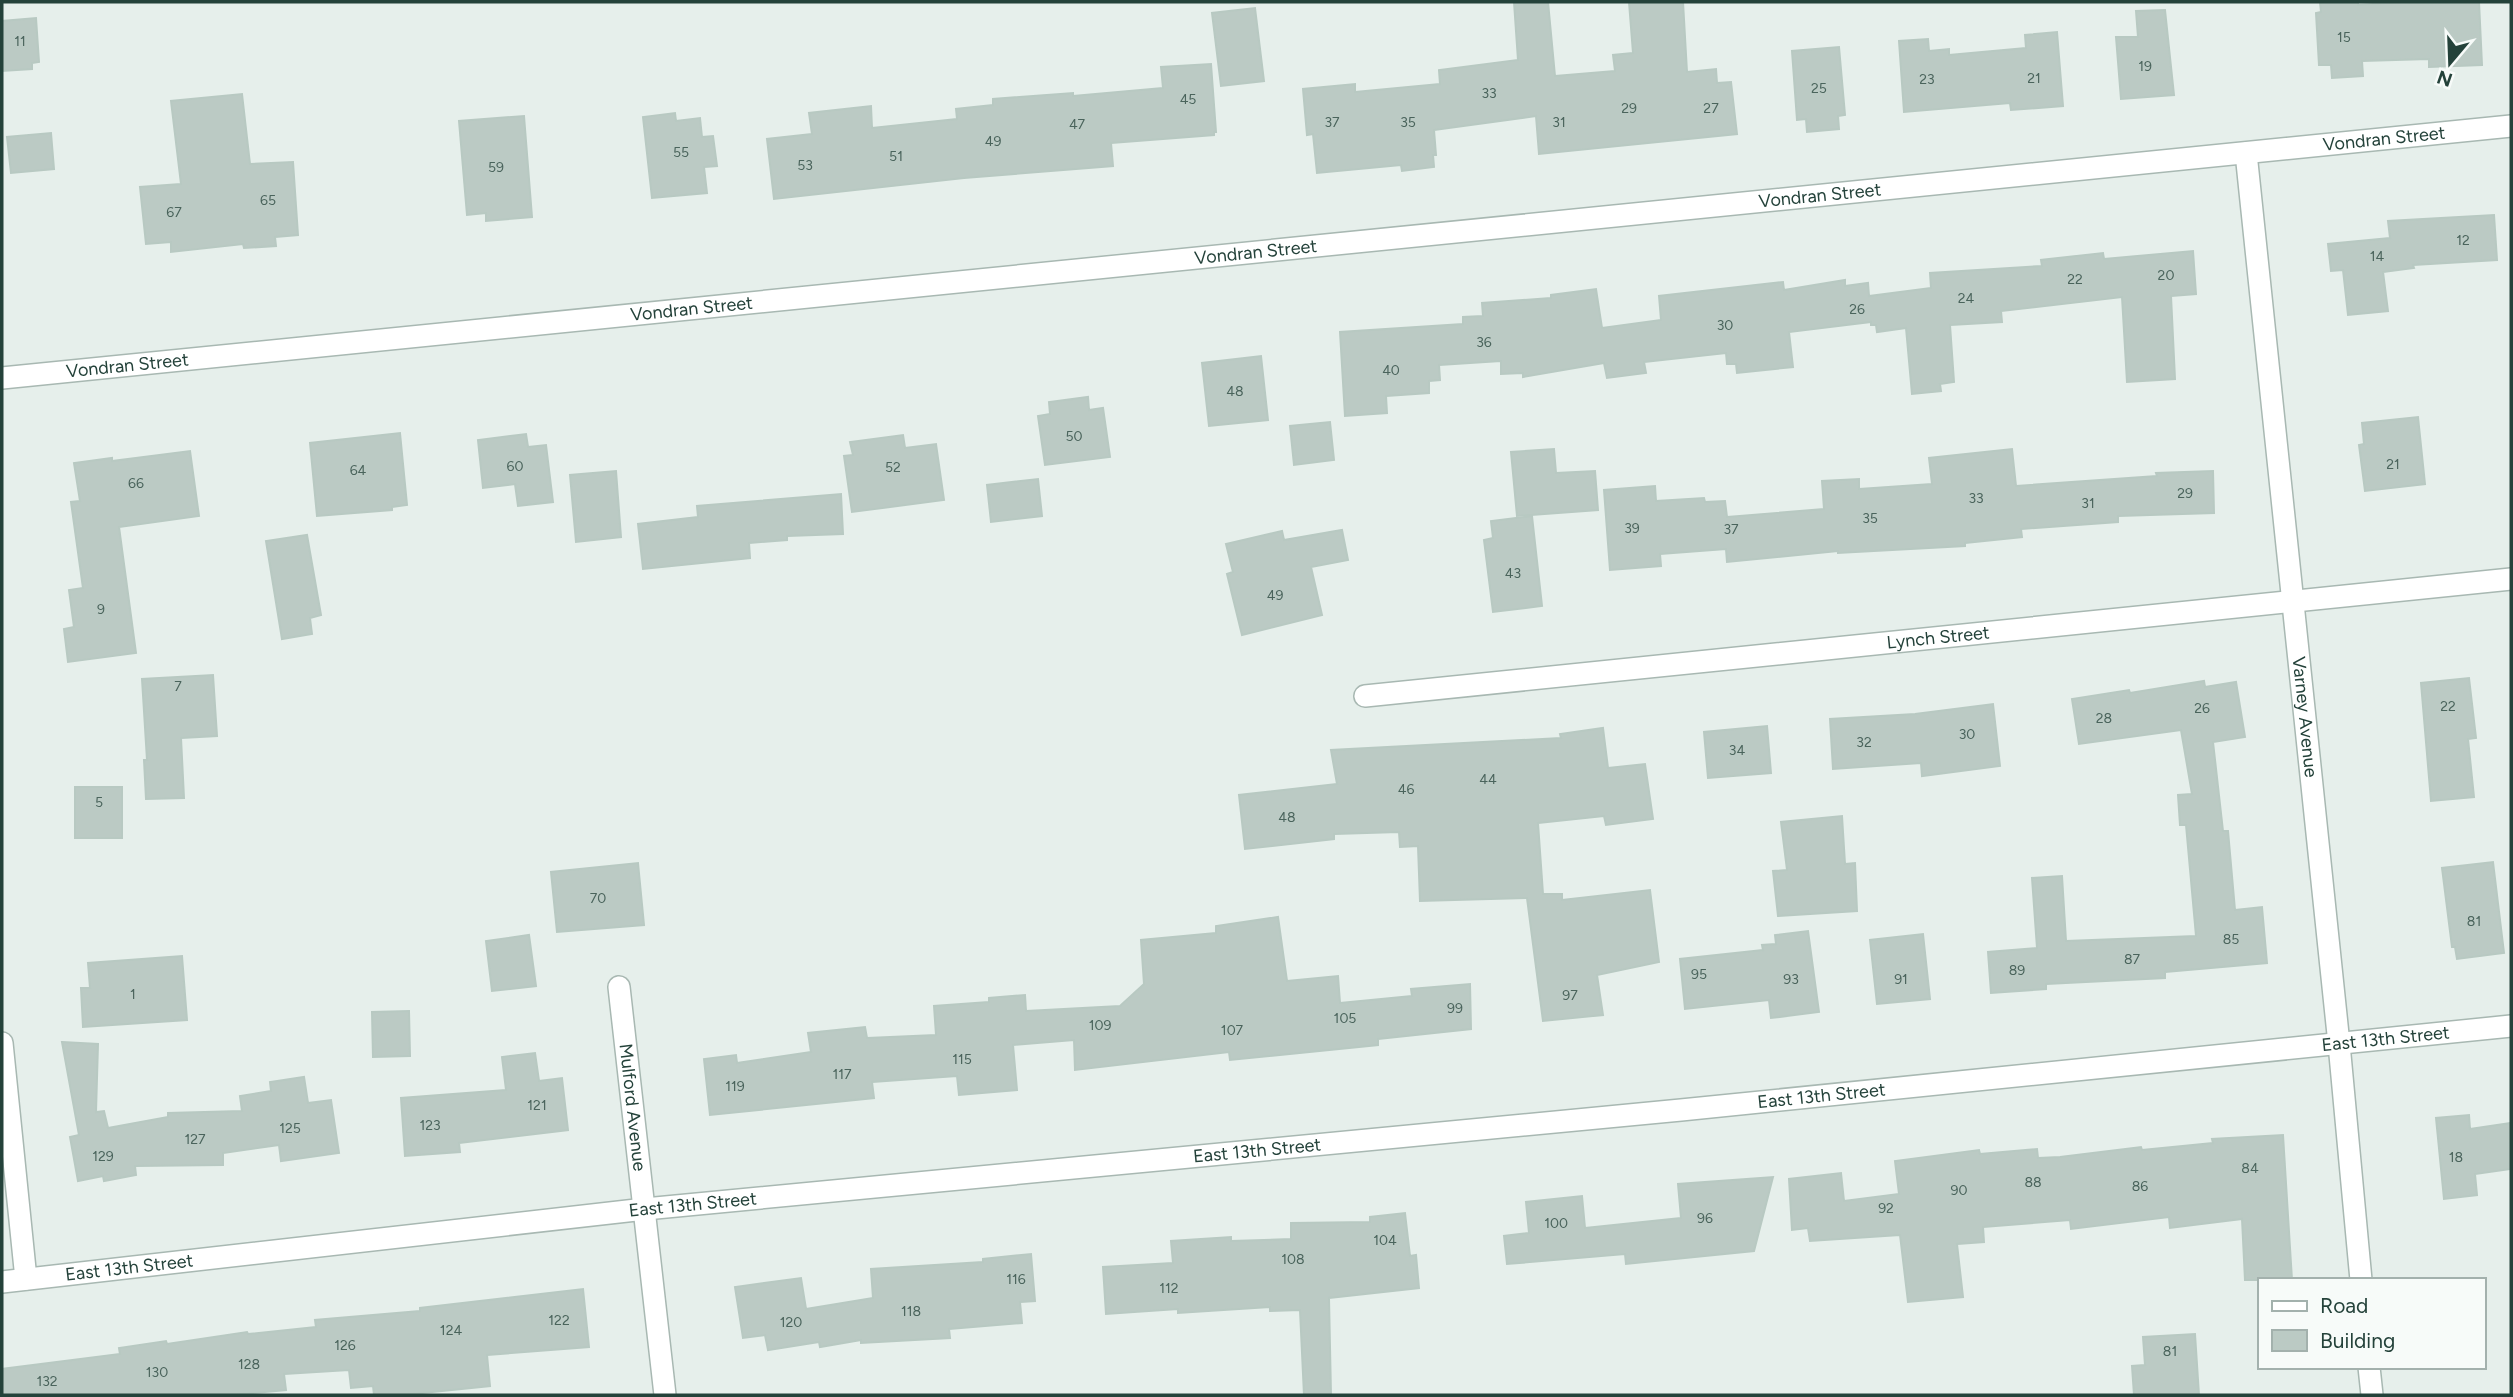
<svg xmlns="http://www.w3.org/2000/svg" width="2513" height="1397" font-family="Figtree,sans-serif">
  <rect width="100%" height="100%" fill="#e6efeb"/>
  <!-- building -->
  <g fill="#bbcac4" stroke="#b8c9c2" stroke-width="2">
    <path d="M 1514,2 L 1548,2 L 1555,76 L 1615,71 L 1613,55 L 1633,53 L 1629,2 L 1683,2 L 1687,72 L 1716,69 L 1717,83 L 1731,82 L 1737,134 L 1539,154 L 1536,116 L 1434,130 L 1436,155 L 1433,155 L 1434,167 L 1402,171 L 1401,165 L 1317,173 L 1313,134 L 1307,135 L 1303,89 L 1355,84 L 1355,92 L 1440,84 L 1439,70 L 1518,60 Z"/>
    <path d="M 2320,2 L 2358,2 L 2358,5 L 2402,2 L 2479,2 L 2482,65 L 2429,67 L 2429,59 L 2362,61 L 2363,76 L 2332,78 L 2331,65 L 2319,65 L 2316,13 L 2321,12 Z"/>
    <path d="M 1255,8 L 1264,81 L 1221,86 L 1212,13 Z"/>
    <path d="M 2165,10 L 2174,95 L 2121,99 L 2116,37 L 2138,37 L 2136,11 Z"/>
    <path d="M 36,18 L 39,62 L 32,63 L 32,69 L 2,71 L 2,21 Z"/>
    <path d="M 2057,32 L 2063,106 L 2011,110 L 2010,103 L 1904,112 L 1899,41 L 1928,39 L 1929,51 L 1949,49 L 1949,55 L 2026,48 L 2025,35 Z"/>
    <path d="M 1839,47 L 1845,115 L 1838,116 L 1839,129 L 1807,132 L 1806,119 L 1797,120 L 1792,51 Z"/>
    <path d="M 1211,64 L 1216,132 L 1214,132 L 1214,135 L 1111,143 L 1113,166 L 964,178 L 774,199 L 767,139 L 812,134 L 809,113 L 871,106 L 872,128 L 957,119 L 956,109 L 993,105 L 993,99 L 1073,93 L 1073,96 L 1163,88 L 1161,67 Z"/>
    <path d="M 242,94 L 250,164 L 293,162 L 298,235 L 275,237 L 276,246 L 244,248 L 243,244 L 171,252 L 171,242 L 146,244 L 140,187 L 181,184 L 171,101 Z"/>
    <path d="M 675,113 L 676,121 L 700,118 L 702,137 L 713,136 L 717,166 L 704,167 L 707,193 L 652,198 L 643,117 Z"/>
    <path d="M 524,116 L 532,217 L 486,221 L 486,213 L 467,215 L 459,121 Z"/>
    <path d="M 51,133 L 54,169 L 11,173 L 7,137 Z"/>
    <path d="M 2494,215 L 2497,260 L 2413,265 L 2414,268 L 2383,272 L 2388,311 L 2348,315 L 2343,270 L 2331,271 L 2328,244 L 2390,238 L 2388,221 Z"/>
    <path d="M 2193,251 L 2196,294 L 2171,296 L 2175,379 L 2127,382 L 2122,297 L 2001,311 L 2002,322 L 1950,325 L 1954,382 L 1940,384 L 1941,391 L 1912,394 L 1906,328 L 1877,332 L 1876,325 L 1871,325 L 1871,322 L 1789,332 L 1793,367 L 1737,373 L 1736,364 L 1727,364 L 1726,353 L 1644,362 L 1646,373 L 1607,378 L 1604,363 L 1523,377 L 1523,373 L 1501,374 L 1501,361 L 1439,365 L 1440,380 L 1429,381 L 1429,393 L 1386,396 L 1387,413 L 1345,416 L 1340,332 L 1463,324 L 1463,317 L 1483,316 L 1482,303 L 1551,298 L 1551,295 L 1596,289 L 1602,328 L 1661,320 L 1659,296 L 1783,282 L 1784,290 L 1845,280 L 1845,286 L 1868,283 L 1869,296 L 1931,288 L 1930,273 L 2042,266 L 2041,260 L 2103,253 L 2104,259 Z"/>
    <path d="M 1261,356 L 1268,420 L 1209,426 L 1202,363 Z"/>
    <path d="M 1088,397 L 1089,410 L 1103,408 L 1110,457 L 1045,465 L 1038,416 L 1050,414 L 1049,402 Z"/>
    <path d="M 2418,417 L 2425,484 L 2365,491 L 2359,445 L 2364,444 L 2362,423 Z"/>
    <path d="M 1330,422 L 1334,460 L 1294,465 L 1290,426 Z"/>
    <path d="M 400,433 L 407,505 L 392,507 L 392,510 L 317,516 L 310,443 Z"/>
    <path d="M 526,434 L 528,447 L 546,445 L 553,502 L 518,506 L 515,484 L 483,488 L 478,440 Z"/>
    <path d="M 903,435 L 905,448 L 936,444 L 944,500 L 852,512 L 844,456 L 853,455 L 850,442 Z"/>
    <path d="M 1554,449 L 1556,473 L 1595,471 L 1598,510 L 1517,516 L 1511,452 Z"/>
    <path d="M 2012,449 L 2016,486 L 2157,476 L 2156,473 L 2213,471 L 2214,513 L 2118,516 L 2118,522 L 2021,529 L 2022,537 L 1965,543 L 1965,546 L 1838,553 L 1838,551 L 1727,562 L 1726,549 L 1660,554 L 1661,566 L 1610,570 L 1604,490 L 1655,486 L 1656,501 L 1704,498 L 1705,502 L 1725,501 L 1727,517 L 1824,509 L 1822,481 L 1859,479 L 1859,489 L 1932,484 L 1929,458 Z"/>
    <path d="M 190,451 L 199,516 L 119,527 L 136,653 L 68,662 L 64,629 L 74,627 L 69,590 L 83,588 L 71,502 L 80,501 L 74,463 L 112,458 L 112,461 Z"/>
    <path d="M 616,471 L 621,537 L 576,542 L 570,475 Z"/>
    <path d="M 1038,479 L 1042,516 L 991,522 L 987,485 Z"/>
    <path d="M 841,494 L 843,534 L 787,536 L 787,540 L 749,543 L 750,558 L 643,569 L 638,524 L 698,517 L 697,506 Z"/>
    <path d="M 1532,516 L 1542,606 L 1493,612 L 1484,540 L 1493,538 L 1491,521 Z"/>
    <path d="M 1342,530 L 1348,560 L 1311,567 L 1322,615 L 1242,635 L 1227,574 L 1233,572 L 1226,544 L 1282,531 L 1284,540 Z"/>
    <path d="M 307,535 L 321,615 L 310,618 L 312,634 L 282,639 L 266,541 Z"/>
    <path d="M 213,675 L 217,736 L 181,738 L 184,798 L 146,799 L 144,760 L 147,760 L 142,679 Z"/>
    <path d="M 2469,678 L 2476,738 L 2468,739 L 2474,797 L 2431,801 L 2421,683 Z"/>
    <path d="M 2204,681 L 2205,687 L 2236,682 L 2245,737 L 2213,742 L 2223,831 L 2228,831 L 2235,910 L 2262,907 L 2267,963 L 2165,972 L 2165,978 L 2046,984 L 2046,989 L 1991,993 L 1988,952 L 2037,948 L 2032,878 L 2062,876 L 2066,941 L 2196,936 L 2186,825 L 2180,825 L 2178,795 L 2192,794 L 2181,730 L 2079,744 L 2072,699 L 2129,690 L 2130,693 Z"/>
    <path d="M 1993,704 L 2000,766 L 1922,776 L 1921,763 L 1833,769 L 1830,719 L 1915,714 Z"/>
    <path d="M 1767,726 L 1771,773 L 1708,778 L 1704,732 Z"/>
    <path d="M 1603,728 L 1608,768 L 1645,764 L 1653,819 L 1606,825 L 1604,816 L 1538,823 L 1543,894 L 1562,894 L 1562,900 L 1650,890 L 1659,962 L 1597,975 L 1603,1015 L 1543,1021 L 1527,898 L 1420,901 L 1418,846 L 1400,847 L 1399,832 L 1334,834 L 1334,839 L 1245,849 L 1239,795 L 1337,784 L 1331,750 L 1561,738 L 1560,734 Z"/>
    <rect x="75" y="787" width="47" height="51"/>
    <path d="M 1842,816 L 1845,864 L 1855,863 L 1857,911 L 1778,916 L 1773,871 L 1787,870 L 1781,822 Z"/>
    <path d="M 2493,862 L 2504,953 L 2457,959 L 2455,947 L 2452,947 L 2442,868 Z"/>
    <path d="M 638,863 L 644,925 L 557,932 L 551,872 Z"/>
    <path d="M 1278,917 L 1287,981 L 1338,976 L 1340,1003 L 1412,996 L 1411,989 L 1470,984 L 1471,1029 L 1378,1039 L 1378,1045 L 1230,1060 L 1229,1052 L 1075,1070 L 1074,1040 L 1013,1045 L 1017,1090 L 959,1095 L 957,1076 L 872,1082 L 874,1098 L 710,1115 L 704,1059 L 736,1055 L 737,1063 L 811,1052 L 808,1033 L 865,1027 L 867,1038 L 936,1035 L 934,1006 L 989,1002 L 989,998 L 1025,995 L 1026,1011 L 1120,1006 L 1144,984 L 1141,940 L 1216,933 L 1216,926 Z"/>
    <path d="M 1808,931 L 1819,1012 L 1771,1018 L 1769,1000 L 1685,1009 L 1680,959 L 1763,950 L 1762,945 L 1776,944 L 1775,935 Z"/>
    <path d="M 1923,934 L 1930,999 L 1877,1004 L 1870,940 Z"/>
    <path d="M 529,935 L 536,986 L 492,991 L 486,941 Z"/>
    <path d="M 182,956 L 187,1020 L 83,1027 L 81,988 L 90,988 L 88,963 Z"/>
    <path d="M 409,1011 L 410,1056 L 373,1057 L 372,1012 Z"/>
    <path d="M 62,1042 L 98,1044 L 96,1112 L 104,1111 L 108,1128 L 168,1117 L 168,1113 L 242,1111 L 240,1096 L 271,1091 L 270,1082 L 304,1077 L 308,1103 L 331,1100 L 339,1153 L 281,1161 L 279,1145 L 223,1153 L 223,1165 L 135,1166 L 136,1175 L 104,1181 L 103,1176 L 78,1181 L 70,1137 L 79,1135 Z"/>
    <path d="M 535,1053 L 539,1081 L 562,1078 L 568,1130 L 459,1143 L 460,1152 L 405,1156 L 401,1098 L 506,1090 L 502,1057 Z"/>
    <path d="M 2469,1115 L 2470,1129 L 2511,1123 L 2511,1169 L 2475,1174 L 2477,1195 L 2444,1199 L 2436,1118 Z"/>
    <path d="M 2283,1135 L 2292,1280 L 2245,1280 L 2242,1219 L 2170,1228 L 2169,1217 L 2071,1229 L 2070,1220 L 1983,1227 L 1984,1242 L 1957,1244 L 1963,1297 L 1908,1302 L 1900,1235 L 1810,1241 L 1808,1228 L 1792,1230 L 1789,1179 L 1841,1173 L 1844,1201 L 1899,1194 L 1895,1161 L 1979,1150 L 1980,1154 L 2037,1149 L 2038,1158 L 2060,1157 L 2141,1147 L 2142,1150 L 2213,1143 L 2212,1139 Z"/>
    <path d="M 1773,1177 L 1754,1251 L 1626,1264 L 1625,1254 L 1507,1264 L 1504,1236 L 1529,1233 L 1526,1202 L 1582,1196 L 1585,1228 L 1681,1218 L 1678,1184 Z"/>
    <path d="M 1405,1213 L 1410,1256 L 1416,1255 L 1419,1288 L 1329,1298 L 1331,1395 L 1304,1395 L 1300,1310 L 1270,1311 L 1270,1307 L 1178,1313 L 1178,1309 L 1106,1314 L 1103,1267 L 1173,1263 L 1171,1241 L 1231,1237 L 1231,1241 L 1291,1239 L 1291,1223 L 1370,1222 L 1370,1217 Z"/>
    <path d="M 1031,1254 L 1035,1301 L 1020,1302 L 1022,1323 L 949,1329 L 950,1338 L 861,1343 L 861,1340 L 820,1347 L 819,1342 L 768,1350 L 765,1335 L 743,1338 L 735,1287 L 801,1278 L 806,1309 L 873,1298 L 871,1269 L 983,1262 L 983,1259 Z"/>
    <path d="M 583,1289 L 589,1347 L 487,1355 L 490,1386 L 403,1395 L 374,1395 L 373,1386 L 351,1388 L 349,1370 L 284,1374 L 286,1390 L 231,1395 L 2,1395 L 2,1369 L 120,1354 L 119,1348 L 166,1341 L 167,1344 L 247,1332 L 248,1334 L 316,1327 L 315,1320 L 420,1311 L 420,1308 Z"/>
    <path d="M 2195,1334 L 2199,1395 L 2134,1395 L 2132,1366 L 2145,1365 L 2143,1337 Z"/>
  </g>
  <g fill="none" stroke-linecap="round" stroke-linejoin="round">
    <!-- minor casing -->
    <g stroke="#a8b8b2" stroke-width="24">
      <g id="minor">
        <path id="s1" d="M 2246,153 L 2339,1044 L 2361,1280"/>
        <path id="s2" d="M 2,378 L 2511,126"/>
        <path id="s3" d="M 1365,696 L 2511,579"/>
        <path id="s4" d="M 619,987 L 665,1395"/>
        <path d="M 2,1043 L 26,1279"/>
        <path id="s5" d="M 2,1282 L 645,1209 L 1681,1110 L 2511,1026"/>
        <path d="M 2369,1367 L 2372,1395"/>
      </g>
    </g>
    <!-- minor -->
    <use href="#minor" stroke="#fff" stroke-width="21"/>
  </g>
  <g text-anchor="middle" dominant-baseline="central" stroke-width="7" stroke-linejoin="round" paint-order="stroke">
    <!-- number labels -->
    <g font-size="14" fill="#4a645c">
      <text x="2344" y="37">15</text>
      <text x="20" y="41">11</text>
      <text x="2145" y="66">19</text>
      <text x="2034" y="78">21</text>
      <text x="1927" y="79">23</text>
      <text x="1819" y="88">25</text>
      <text x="1489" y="93">33</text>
      <text x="1188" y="99">45</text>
      <text x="1629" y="108">29</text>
      <text x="1711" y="108">27</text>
      <text x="1332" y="122">37</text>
      <text x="1408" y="122">35</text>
      <text x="1559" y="122">31</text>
      <text x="1077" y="124">47</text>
      <text x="993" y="141">49</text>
      <text x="681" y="152">55</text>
      <text x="896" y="156">51</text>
      <text x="805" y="165">53</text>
      <text x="496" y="167">59</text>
      <text x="268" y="200">65</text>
      <text x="174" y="212">67</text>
      <text x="2463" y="240">12</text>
      <text x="2377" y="256">14</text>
      <text x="2166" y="275">20</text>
      <text x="2075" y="279">22</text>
      <text x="1966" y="298">24</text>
      <text x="1857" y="309">26</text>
      <text x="1725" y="325">30</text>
      <text x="1484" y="342">36</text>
      <text x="1391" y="370">40</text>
      <text x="1235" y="391">48</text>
      <text x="1074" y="436">50</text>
      <text x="2393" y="464">21</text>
      <text x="515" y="466">60</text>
      <text x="893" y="467">52</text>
      <text x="358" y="470">64</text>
      <text x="136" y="483">66</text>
      <text x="2185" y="493">29</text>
      <text x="1976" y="498">33</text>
      <text x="2088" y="503">31</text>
      <text x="1870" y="518">35</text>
      <text x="1632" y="528">39</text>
      <text x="1731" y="529">37</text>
      <text x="1513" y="573">43</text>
      <text x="1275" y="595">49</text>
      <text x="101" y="609">9</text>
      <text x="178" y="686">7</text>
      <text x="2448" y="706">22</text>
      <text x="2202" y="708">26</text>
      <text x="2104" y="718">28</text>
      <text x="1967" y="734">30</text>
      <text x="1864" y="742">32</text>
      <text x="1737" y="750">34</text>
      <text x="1488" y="779">44</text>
      <text x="1406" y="789">46</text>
      <text x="99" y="802">5</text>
      <text x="1287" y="817">48</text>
      <text x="598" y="898">70</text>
      <text x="2474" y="921">81</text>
      <text x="2231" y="939">85</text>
      <text x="2132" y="959">87</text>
      <text x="2017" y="970">89</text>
      <text x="1699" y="974">95</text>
      <text x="1791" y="979">93</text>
      <text x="1901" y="979">91</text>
      <text x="133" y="994">1</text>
      <text x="1570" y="995">97</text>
      <text x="1455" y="1008">99</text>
      <text x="1345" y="1018">105</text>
      <text x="1100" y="1025">109</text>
      <text x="1232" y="1030">107</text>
      <text x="962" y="1059">115</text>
      <text x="842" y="1074">117</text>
      <text x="735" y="1086">119</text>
      <text x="537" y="1105">121</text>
      <text x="430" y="1125">123</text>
      <text x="290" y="1128">125</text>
      <text x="195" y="1139">127</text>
      <text x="103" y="1156">129</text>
      <text x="2456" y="1157">18</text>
      <text x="2250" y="1168">84</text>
      <text x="2033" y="1182">88</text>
      <text x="2140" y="1186">86</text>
      <text x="1959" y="1190">90</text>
      <text x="1886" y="1208">92</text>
      <text x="1705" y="1218">96</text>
      <text x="1556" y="1223">100</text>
      <text x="1385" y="1240">104</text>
      <text x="1293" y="1259">108</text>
      <text x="1016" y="1279">116</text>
      <text x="1169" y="1288">112</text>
      <text x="911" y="1311">118</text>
      <text x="559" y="1320">122</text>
      <text x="791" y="1322">120</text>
      <text x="451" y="1330">124</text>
      <text x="345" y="1345">126</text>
      <text x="2170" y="1351">81</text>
      <text x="249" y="1364">128</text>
      <text x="157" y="1372">130</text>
      <text x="47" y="1381">132</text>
    </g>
    <!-- street labels -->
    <g font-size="18" fill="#24423a" stroke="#f7fbf9">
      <text stroke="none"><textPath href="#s2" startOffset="2394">Vondran Street</textPath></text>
      <text stroke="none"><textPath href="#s2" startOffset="1827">Vondran Street</textPath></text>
      <text stroke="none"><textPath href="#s2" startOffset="1260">Vondran Street</textPath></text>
      <text stroke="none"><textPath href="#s2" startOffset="693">Vondran Street</textPath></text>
      <text stroke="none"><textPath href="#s2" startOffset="126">Vondran Street</textPath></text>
      <text stroke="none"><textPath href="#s3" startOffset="576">Lynch Street</textPath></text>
      <text stroke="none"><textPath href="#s1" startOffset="567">Varney Avenue</textPath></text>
      <text stroke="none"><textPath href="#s5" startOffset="2396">East 13th Street</textPath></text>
      <text stroke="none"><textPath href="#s5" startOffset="1829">East 13th Street</textPath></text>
      <text stroke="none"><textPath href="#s4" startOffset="121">Mulford Avenue</textPath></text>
      <text stroke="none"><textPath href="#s5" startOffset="1262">East 13th Street</textPath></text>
      <text stroke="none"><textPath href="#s5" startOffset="695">East 13th Street</textPath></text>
      <text stroke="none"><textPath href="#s5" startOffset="128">East 13th Street</textPath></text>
    </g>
  </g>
  <!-- border -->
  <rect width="2513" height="1397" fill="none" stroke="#24423a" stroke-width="7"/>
  <!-- legend -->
  <rect x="2258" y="1278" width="228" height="91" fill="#f7fbf9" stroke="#a3b1ad" stroke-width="2"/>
  <rect x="2272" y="1301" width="35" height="10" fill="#ffffff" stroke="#a3b1ad" stroke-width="2"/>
  <text x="2320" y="1313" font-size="21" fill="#24423a">Road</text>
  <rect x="2272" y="1330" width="35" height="21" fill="#bbcac4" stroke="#a3b1ad" stroke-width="2"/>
  <text x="2320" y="1348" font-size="21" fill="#24423a">Building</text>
  <!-- north arrow -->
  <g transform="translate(2450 63) rotate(199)" stroke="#f7fbf9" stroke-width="5" paint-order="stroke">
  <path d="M0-5L12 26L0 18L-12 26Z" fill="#24423a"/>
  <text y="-10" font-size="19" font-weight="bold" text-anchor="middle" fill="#24423a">N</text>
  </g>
</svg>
